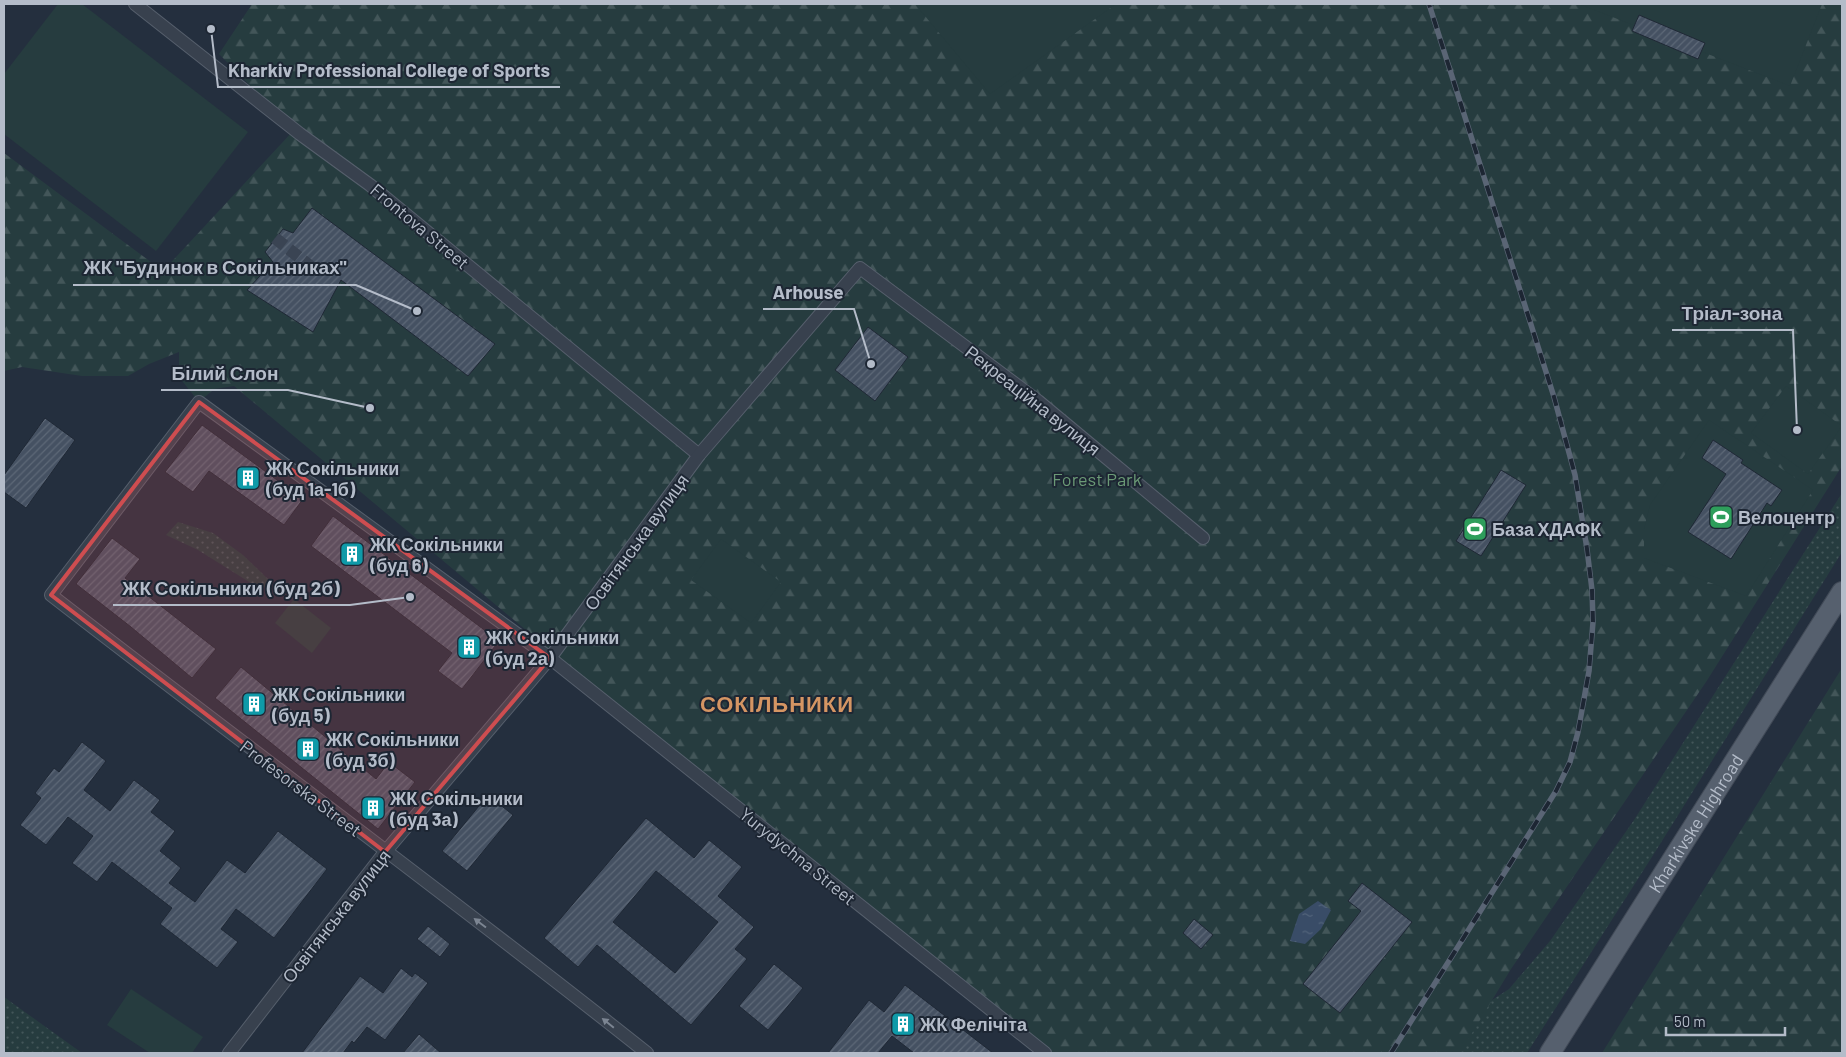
<svg xmlns="http://www.w3.org/2000/svg" width="1846" height="1057" font-family="Barlow,sans-serif">
  <defs>
    <pattern id="grass-dots" width="8" height="8" patternUnits="userSpaceOnUse" patternTransform="scale(1.25)"><rect width="8" height="8" fill="#263c3f"/><path d="M2 2h.1M6 6h.1" fill="none" stroke="#435659" stroke-width="1.8" stroke-linecap="round"/></pattern>
    <pattern id="forest-firs" width="22" height="20" patternUnits="userSpaceOnUse" patternTransform="scale(1.25)"><rect width="22" height="20" fill="#263c3f"/><path d="M5 1l3.5 6h-7zM16 11l3.5 6h-7z" fill="#435659"/></pattern>
    <pattern id="water-ripples" width="26" height="14" patternUnits="userSpaceOnUse" patternTransform="scale(1.25)"><rect width="26" height="14" fill="#394c67"/><path d="M2 4q2-2 4 0t4 0M15 11q2-2 4 0t4 0" fill="none" stroke="#53647b"/></pattern>
    <pattern id="building-hatch" width="6" height="6" patternUnits="userSpaceOnUse" patternTransform="scale(1.25)"><rect width="6" height="6" fill="#455162"/><path d="M-1 1l2-2M0 6l6-6M5 7l2-2" fill="none" stroke="#5d6877"/></pattern>
  </defs>
  <rect width="100%" height="100%" fill="#242f3e"/>
  <!-- grass -->
  <g fill="url(#grass-dots)">
    <path d="M 1842,493 L 1842,552 L 1657,849 L 1527,1053 L 1446,1053 L 1466,1017 L 1509,989 L 1550,941 L 1634,820 Z"/>
    <path d="M 178,522 L 213,533 L 243,555 L 270,581 L 262,590 L 198,550 L 166,535 Z"/>
    <path d="M 4,997 L 82,1053 L 4,1053 Z"/>
  </g>
  <!-- forest -->
  <g fill="url(#forest-firs)">
    <path d="M 252,4 L 1842,4 L 1842,466 L 1706,682 L 1511,969 L 1460,1053 L 1047,1053 L 527,631 L 234,386 L 214,389 L 199,402 L 179,377 L 179,352 L 149,364 L 128,376 L 82,376 L 22,367 L 4,371 L 4,153 L 163,271 L 294,130 L 219,54 Z"/>
    <path d="M 1842,668 L 1842,1053 L 1602,1053 Z"/>
  </g>
  <!-- garden -->
  <g fill="#263c3f">
    <path d="M 58,4 L 82,4 L 248,132 L 156,251 L 4,134 L 4,74 Z"/>
    <path d="M 915,4 L 1116,4 L 990,94 Z"/>
    <path d="M 1579,4 L 1822,4 L 1790,86 Z"/>
    <path d="M 1786,386 L 1842,426 L 1808,474 L 1751,433 Z"/>
    <path d="M 1709,420 L 1813,490 L 1746,596 L 1644,558 L 1644,529 L 1650,505 Z"/>
    <path d="M 721,539 L 781,582 L 751,623 L 691,580 Z"/>
    <path d="M 294,599 L 331,628 L 312,653 L 275,623 Z"/>
    <path d="M 131,989 L 203,1037 L 192,1053 L 150,1053 L 107,1025 Z"/>
  </g>
  <!-- water -->
  <path fill="url(#water-ripples)" d="M 1318,901 L 1331,910 L 1321,929 L 1305,944 L 1290,941 L 1299,914 Z"/>
  <!-- building -->
  <g fill="url(#building-hatch)" stroke="#1f2835" fill-rule="evenodd">
    <path d="M 1639,15 L 1705,43 L 1698,59 L 1632,31 Z"/>
    <path d="M 312,208 L 495,344 L 468,376 L 341,280 L 313,332 L 247,290 L 273,262 L 265,252 L 283,229 L 293,233 Z"/>
    <path d="M 868,327 L 908,357 L 875,401 L 835,370 Z"/>
    <path d="M 45,418 L 75,440 L 26,508 L 4,492 L 4,475 Z"/>
    <path d="M 202,425 L 303,499 L 284,525 L 209,471 L 193,492 L 165,472 Z"/>
    <path d="M 1713,440 L 1743,460 L 1741,463 L 1782,490 L 1771,506 L 1767,503 L 1731,559 L 1688,532 L 1726,474 L 1702,458 Z"/>
    <path d="M 1501,470 L 1526,485 L 1481,556 L 1456,541 Z"/>
    <path d="M 333,516 L 499,641 L 462,689 L 438,671 L 452,653 L 311,546 Z"/>
    <path d="M 112,538 L 140,559 L 125,578 L 216,649 L 192,678 L 131,627 L 76,584 Z"/>
    <path d="M 241,667 L 376,779 L 389,762 L 415,782 L 378,829 L 215,698 Z"/>
    <path d="M 82,742 L 106,761 L 84,790 L 110,811 L 134,780 L 160,800 L 151,812 L 175,831 L 160,851 L 181,868 L 169,883 L 195,902 L 227,860 L 245,873 L 278,831 L 327,869 L 274,938 L 236,909 L 221,929 L 238,942 L 217,968 L 160,924 L 172,908 L 112,862 L 97,882 L 72,863 L 93,836 L 68,817 L 46,845 L 20,825 L 41,798 L 35,793 L 54,768 L 59,772 Z"/>
    <path d="M 488,795 L 513,815 L 467,871 L 442,851 Z"/>
    <path d="M 646,818 L 694,858 L 709,840 L 742,867 L 718,896 L 754,927 L 735,949 L 747,959 L 691,1025 L 597,945 L 578,967 L 544,938 ZM 656,871 L 718,922 L 675,973 L 613,922 Z"/>
    <path d="M 1362,883 L 1412,922 L 1340,1013 L 1303,984 L 1361,911 L 1348,901 Z"/>
    <path d="M 1194,919 L 1213,935 L 1201,949 L 1183,933 Z"/>
    <path d="M 428,926 L 450,944 L 440,957 L 417,939 Z"/>
    <path d="M 774,964 L 803,988 L 768,1030 L 739,1006 Z"/>
    <path d="M 401,968 L 412,977 L 415,973 L 428,983 L 385,1040 L 367,1027 L 354,1043 L 352,1041 L 343,1053 L 302,1053 L 360,976 L 383,993 Z"/>
    <path d="M 905,985 L 993,1053 L 914,1053 L 892,1036 L 878,1053 L 828,1053 L 869,1000 L 884,1012 Z"/>
    <path d="M 419,1034 L 441,1053 L 403,1053 Z"/>
  </g>
  <g fill="none" stroke-linecap="round" stroke-linejoin="round">
    <!-- street-tunnel -->
    <path stroke="#3a4453" stroke-width="12" stroke-dasharray="12 6" stroke-linecap="butt" d="M 275,238 L 315,270"/>
    <!-- street casing -->
    <g stroke="#565f6c" stroke-width="14">
      <g id="street">
        <path d="M 135,4 L 300,134 L 370,185 L 699,455"/>
        <path d="M 229,1053 L 385,852 L 550,658 L 699,455 L 860,268 L 1038,401 L 1203,538"/>
        <path d="M 647,1053 C 451,897 249,749 51,595 L 199,402 L 550,658 L 1045,1053"/>
      </g>
    </g>
    <!-- primary casing -->
    <g stroke="#414a57" stroke-width="22">
      <g id="primary">
        <path id="s1" d="M 1550,1053 L 1842,592"/>
      </g>
    </g>
    <!-- street -->
    <use href="#street" stroke="#38414e" stroke-width="12"/>
    <!-- primary -->
    <use href="#primary" stroke="#56606e" stroke-width="20"/>
    <!-- rail casing -->
    <g stroke="#5a6575" stroke-width="5.5">
      <path id="rail" d="M 1391,1053 L 1556,791 L 1570,762 L 1578,732 L 1589,671 L 1593,622 L 1592,590 L 1587,549 L 1575,475 L 1554,397 L 1429,4"/>
    </g>
    <!-- rail -->
    <use href="#rail" stroke="#1d2633" stroke-width="4" stroke-dasharray="11" stroke-linecap="butt"/>
  </g>
  <!-- one-way arrows -->
  <defs><path id="oneway-solid" d="M-6-.8H1V-3.2L6.5 0L1 3.2V.8H-6Z" transform="scale(1.25)"/></defs>
  <g fill="#7c8592">
    <use href="#oneway-solid" transform="translate(480 923) rotate(-143)"/>
    <use href="#oneway-solid" transform="translate(608 1023) rotate(-141)"/>
  </g>
  <!-- marked area -->
  <path fill="#ce4d50" fill-opacity="0.2" stroke="#ce4d50" stroke-width="4" stroke-linejoin="round" d="M 199,402 L 550,658 L 385,852 L 51,595 Z"/>
  <!-- icons -->
  <defs>
    <g id="building-square" transform="scale(1.25)"><rect x="-9" y="-9" width="18" height="18" rx="4" fill="#0f9aa8" stroke="#1d2633"/><path d="M-4-6H4V6H1V3H-1V6H-4ZM-2.5-4.3h1.7v1.8h-1.7ZM.8-4.3h1.7v1.8H.8ZM-2.5-1h1.7V.8h-1.7ZM.8-1h1.7V.8H.8Z" fill="#fff"/></g>
    <g id="stadium-square" transform="scale(1.25)"><rect x="-9" y="-9" width="18" height="18" rx="4" fill="#2e9e5b" stroke="#1d2633"/><path d="M0-5a6.5 5 0 1 0 0 10a6.5 5 0 1 0 0-10ZM-3.5-1.8h7v3.6h-7Z" fill="#fff"/></g>
  </defs>
  <g fill-rule="evenodd">
    <use href="#building-square" x="248" y="478"/>
    <use href="#stadium-square" x="1721" y="517"/>
    <use href="#stadium-square" x="1475" y="529"/>
    <use href="#building-square" x="352" y="554"/>
    <use href="#building-square" x="469" y="647"/>
    <use href="#building-square" x="254" y="704"/>
    <use href="#building-square" x="308" y="749"/>
    <use href="#building-square" x="373" y="808"/>
    <use href="#building-square" x="903" y="1024"/>
  </g>
  <g text-anchor="middle" dominant-baseline="central" stroke-width="4" stroke-linejoin="round" paint-order="stroke">
    <!-- street labels -->
    <g font-size="18" fill="#b4bcc9" stroke="#1d2633">
      <text transform="translate(420 226) rotate(40)">Frontova Street</text>
      <text transform="translate(1033 400) rotate(38)">Рекреаційна вулиця</text>
      <text transform="translate(636 542) rotate(-54)">Освітянська вулиця</text>
      <text transform="translate(301 788) rotate(37)">Profesorska Street</text>
      <text stroke="none"><textPath href="#s1" startOffset="272">Kharkivske Highroad</textPath></text>
      <text transform="translate(798 856) rotate(39)">Yurydychna Street</text>
      <text transform="translate(336 916) rotate(-52)">Освітянська вулиця</text>
    </g>
    <!-- poi labels -->
    <g font-size="18" font-weight="bold" fill="#b4bcc9" stroke="#1d2633" text-anchor="start">
      <text x="266" y="468">ЖК Сокільники<tspan x="266" dy="21">(буд 1а-1б)</tspan></text>
      <text x="1738" y="517">Велоцентр</text>
      <text x="1492" y="529">База ХДАФК</text>
      <text x="370" y="544">ЖК Сокільники<tspan x="370" dy="21">(буд 6)</tspan></text>
      <text x="486" y="637">ЖК Сокільники<tspan x="486" dy="21">(буд 2а)</tspan></text>
      <text x="272" y="694">ЖК Сокільники<tspan x="272" dy="21">(буд 5)</tspan></text>
      <text x="326" y="739">ЖК Сокільники<tspan x="326" dy="21">(буд 3б)</tspan></text>
      <text x="390" y="798">ЖК Сокільники<tspan x="390" dy="21">(буд 3а)</tspan></text>
      <text x="920" y="1024">ЖК Фелічіта</text>
    </g>
    <!-- park labels -->
    <g font-size="18" fill="#6b9a76" stroke="#1d2633">
      <text x="1097" y="479">Forest Park</text>
    </g>
    <!-- district labels -->
    <g font-size="22" font-weight="bold" letter-spacing="1" fill="#d59563" stroke="#1d2633">
      <text x="777" y="703">СОКІЛЬНИКИ</text>
    </g>
  </g>
  <!-- callouts -->
  <path fill="none" stroke="#b4bcc9" stroke-width="2" d="M211 29L218 87H560M417 311L356 285H73M871 364L854 309H763M1797 430L1793 330H1672M370 408L288 390H161M410 597L350 605H113"/>
  <g fill="#b4bcc9" stroke="#1d2633" stroke-width="2">
    <circle cx="211" cy="29" r="5"/>
    <circle cx="417" cy="311" r="5"/>
    <circle cx="871" cy="364" r="5"/>
    <circle cx="1797" cy="430" r="5"/>
    <circle cx="370" cy="408" r="5"/>
    <circle cx="410" cy="597" r="5"/>
  </g>
  <g font-size="19" text-anchor="middle" font-weight="bold" fill="#b4bcc9" stroke="#1d2633" stroke-width="4" stroke-linejoin="round" paint-order="stroke">
    <text x="389" y="77">Kharkiv Professional College of Sports</text>
    <text x="215" y="274">ЖК "Будинок в Сокільниках"</text>
    <text x="808" y="299">Arhouse</text>
    <text x="1732" y="320">Тріал-зона</text>
    <text x="225" y="380">Білий Слон</text>
    <text x="231" y="595">ЖК Сокільники (буд 2б)</text>
  </g>
  <!-- border -->
  <rect width="1846" height="1057" fill="none" stroke="#b4bcc9" stroke-width="10"/>
  <!-- scale -->
  <path d="M1666 1027v8h119v-8" fill="none" stroke="#b4bcc9" stroke-width="2.5"/>
  <text x="1674" y="1027" font-size="15" fill="#b4bcc9" stroke="#1d2633" stroke-width="4" paint-order="stroke">50 m</text>
</svg>
